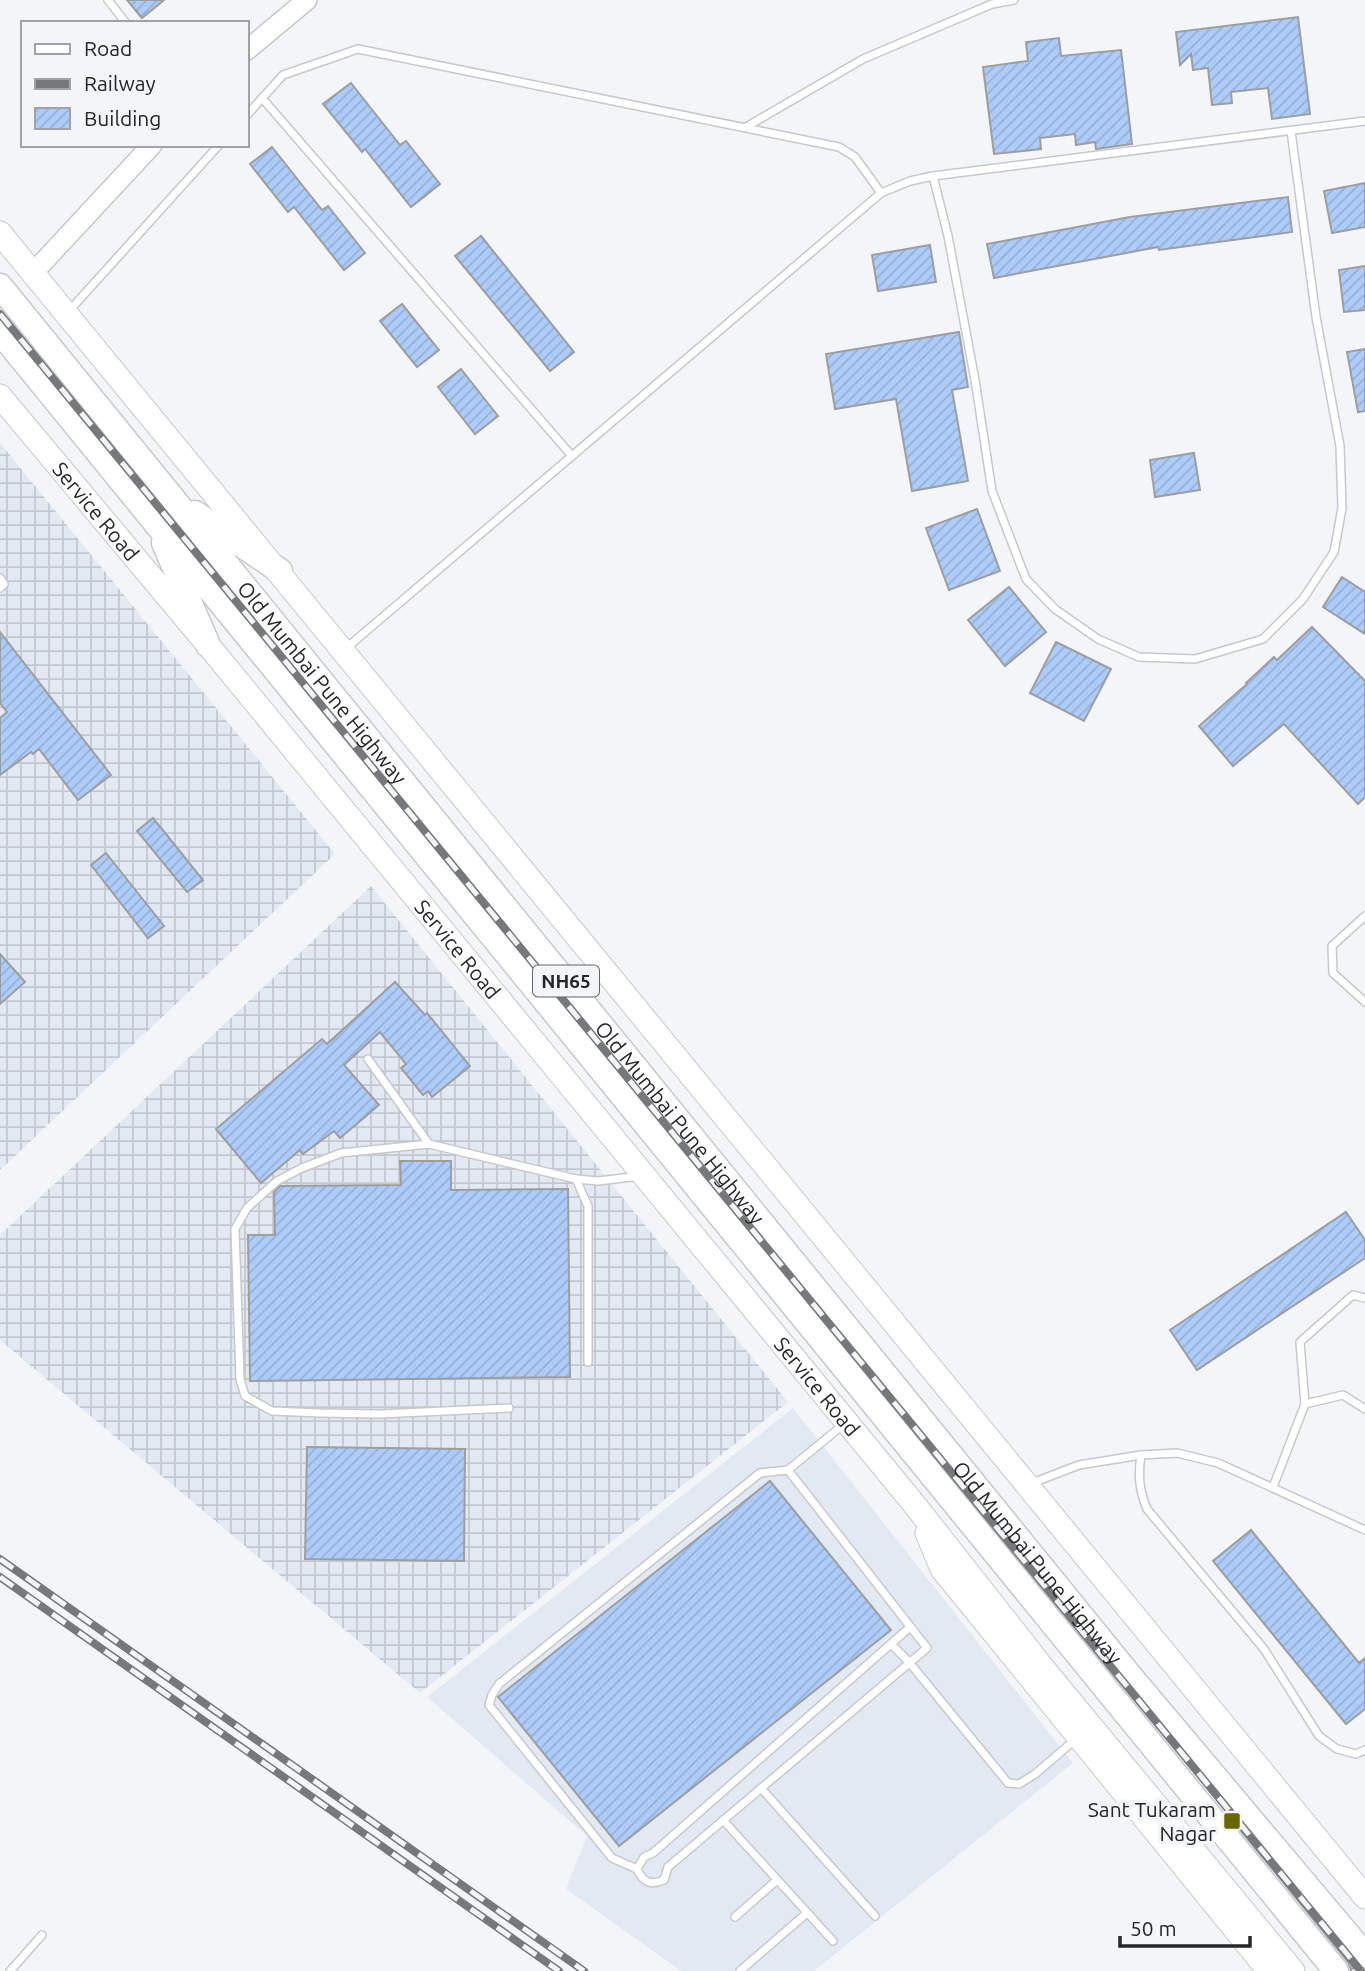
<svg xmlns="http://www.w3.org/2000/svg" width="1365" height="1971" font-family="Ubuntu,sans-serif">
  <defs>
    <pattern id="industrial-grid" width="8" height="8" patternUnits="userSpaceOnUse" patternTransform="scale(1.75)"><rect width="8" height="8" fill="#e3e9f3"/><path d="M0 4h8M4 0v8" fill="none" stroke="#c3c8d0"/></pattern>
    <pattern id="building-hatch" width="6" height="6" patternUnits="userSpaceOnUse" patternTransform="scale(1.75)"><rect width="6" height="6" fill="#aeccf9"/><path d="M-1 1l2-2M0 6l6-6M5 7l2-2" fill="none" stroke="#96afd5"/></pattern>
  </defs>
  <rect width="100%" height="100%" fill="#f3f5f9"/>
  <!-- built -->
  <path fill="#e3e9f3" d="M 793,1408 L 1073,1763 L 814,1971 L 681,1971 L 566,1889 L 587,1836 L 427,1697 Z"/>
  <!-- industrial -->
  <g fill="url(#industrial-grid)">
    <path d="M 0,443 L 335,854 L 0,1170 Z"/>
    <path d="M 371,886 L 788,1402 L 420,1693 L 0,1340 L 0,1235 Z"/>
  </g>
  <!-- building -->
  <g fill="url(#building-hatch)" stroke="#9c9ea1" stroke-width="2">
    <path d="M 127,0 L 164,0 L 142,18 Z"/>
    <path d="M 1298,17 L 1310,114 L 1272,119 L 1268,88 L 1231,92 L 1232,103 L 1212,105 L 1208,68 L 1193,70 L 1191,54 L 1180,65 L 1176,32 Z"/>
    <path d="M 1059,38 L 1061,56 L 1121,50 L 1132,144 L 1096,149 L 1095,142 L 1076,145 L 1075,134 L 1040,138 L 1041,149 L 994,154 L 983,67 L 1028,61 L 1026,42 Z"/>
    <path d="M 351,83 L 400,145 L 406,141 L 440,184 L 411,207 L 365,149 L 362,152 L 323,104 Z"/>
    <path d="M 272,147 L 322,210 L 328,206 L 365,253 L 344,270 L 294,207 L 288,212 L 250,164 Z"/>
    <path d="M 1365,183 L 1365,227 L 1332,233 L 1324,191 Z"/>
    <path d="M 1288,197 L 1292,232 L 1159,250 L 1158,247 L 994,278 L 987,244 L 1130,217 Z"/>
    <path d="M 481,236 L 574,352 L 550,371 L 455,256 Z"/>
    <path d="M 930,245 L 936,282 L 878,291 L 872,255 Z"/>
    <path d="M 1365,266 L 1365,310 L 1344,312 L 1339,270 Z"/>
    <path d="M 402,304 L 439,350 L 417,367 L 380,321 Z"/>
    <path d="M 959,332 L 968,387 L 952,390 L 968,481 L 912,491 L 896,399 L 835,409 L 826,354 Z"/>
    <path d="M 1365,349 L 1365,411 L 1358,412 L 1347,352 Z"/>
    <path d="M 461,369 L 498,416 L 475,434 L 438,387 Z"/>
    <path d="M 1194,453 L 1200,490 L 1155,497 L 1150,460 Z"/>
    <path d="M 977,509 L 1000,571 L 949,590 L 926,528 Z"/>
    <path d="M 1342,577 L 1365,592 L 1365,634 L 1323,607 Z"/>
    <path d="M 1009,587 L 1046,632 L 1005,666 L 968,620 Z"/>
    <path d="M 1312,627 L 1365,681 L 1365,797 L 1358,804 L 1284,724 L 1233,766 L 1199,726 L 1247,684 L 1246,683 L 1274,657 L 1277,660 Z"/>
    <path d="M 0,632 L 111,775 L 78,800 L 39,749 L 33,754 L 31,752 L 0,775 L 0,718 L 7,712 L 0,703 Z"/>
    <path d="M 1056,642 L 1111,669 L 1084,721 L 1030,693 Z"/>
    <path d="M 153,818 L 203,880 L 187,892 L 137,831 Z"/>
    <path d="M 106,853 L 164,926 L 148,938 L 91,865 Z"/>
    <path d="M 0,954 L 25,982 L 0,1004 Z"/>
    <path d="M 395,982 L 425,1015 L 427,1013 L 470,1066 L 432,1097 L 428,1091 L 423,1095 L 401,1068 L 406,1064 L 380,1032 L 344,1065 L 379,1105 L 340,1138 L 334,1131 L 303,1154 L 300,1150 L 261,1183 L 216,1129 L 322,1039 L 327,1044 Z"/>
    <path d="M 400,1161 L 451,1161 L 451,1190 L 568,1189 L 570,1377 L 250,1381 L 248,1235 L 275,1235 L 274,1192 L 280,1186 L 401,1185 Z"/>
    <path d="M 1346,1212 L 1365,1240 L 1365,1258 L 1197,1370 L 1170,1330 Z"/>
    <path d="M 307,1447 L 465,1449 L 464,1561 L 305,1559 Z"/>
    <path d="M 770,1481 L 891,1630 L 619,1846 L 498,1697 Z"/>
    <path d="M 1251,1530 L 1359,1663 L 1365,1658 L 1365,1709 L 1346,1724 L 1213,1561 Z"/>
    <path d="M 1238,1827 L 1354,1965 L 1356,1966 L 1351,1970 L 1348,1962 Z"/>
  </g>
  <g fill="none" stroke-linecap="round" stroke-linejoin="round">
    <!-- service casing -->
    <g stroke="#c6c8cc" stroke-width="10">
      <g id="service">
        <path d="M 108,0 L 126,23"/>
        <path d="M 262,98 L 571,455"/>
        <path d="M 247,115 L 283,75 L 358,49 L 839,147 L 855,157 L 881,193 L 344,650"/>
        <path d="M 746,127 L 863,59 L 992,4 L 1014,0"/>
        <path d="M 933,176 L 948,236 L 975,380 L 992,491 L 1026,579 L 1055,609 L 1098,639 L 1139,657 L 1195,659 L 1263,639 L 1303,599 L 1334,552 L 1342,508 L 1340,446 L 1316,317 L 1291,131"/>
        <path d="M 881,193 L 910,181 L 933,176 L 1365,121"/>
        <path d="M 69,311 L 219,145"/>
        <path d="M 0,578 L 4,584 L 0,588"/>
        <path d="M 1365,916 L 1332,946 L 1333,973 L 1365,1002"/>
        <path d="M 368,1059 L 429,1144"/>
        <path d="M 576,1179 L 588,1206 L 588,1362"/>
        <path d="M 1305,1404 L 1343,1395 L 1365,1409"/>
        <path d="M 509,1408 L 380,1414 L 320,1413 L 272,1411 L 245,1396 L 240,1379 L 235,1229 L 247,1208 L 277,1181 L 302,1168 L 341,1153 L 429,1144 L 576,1179 L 598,1181 L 640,1176"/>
        <path d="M 1141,1455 C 1138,1475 1139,1490 1147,1509 L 1264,1649 L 1319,1736 L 1337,1749 L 1356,1754 L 1365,1750"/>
        <path d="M 788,1470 L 927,1648 L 668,1867 L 664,1880 C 650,1886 643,1882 637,1869 L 644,1857 L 653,1853 L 909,1628"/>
        <path d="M 1032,1483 L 1079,1465 L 1141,1455 L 1177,1453 L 1218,1463 L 1365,1530"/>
        <path d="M 1273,1487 L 1305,1404 L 1300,1342 L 1353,1295 L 1365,1298"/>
        <path d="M 891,1644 L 909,1662 L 1008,1783 L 1019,1784 L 1035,1774 L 1076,1739"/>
        <path d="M 761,1788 L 875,1916"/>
        <path d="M 723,1820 L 833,1941"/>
        <path d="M 637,1869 L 612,1858 L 489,1705 L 492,1695 L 499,1684 L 760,1473 L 788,1470 L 843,1425"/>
        <path d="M 735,1917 L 777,1880"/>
        <path d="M 10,1971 L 42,1935"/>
        <path d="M 740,1971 L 807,1913"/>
      </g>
    </g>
    <!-- tertiary casing -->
    <g stroke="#c6c8cc" stroke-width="22">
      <g id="tertiary">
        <path d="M 247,50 L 307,0"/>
        <path d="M 33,273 L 152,145"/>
      </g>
    </g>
    <!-- primary casing -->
    <g stroke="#c6c8cc" stroke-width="25">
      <g id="primary">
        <path d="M 0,233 L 1365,1897"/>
        <path id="s1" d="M 0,396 L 208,645 L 914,1504 L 1043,1668 L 1293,1971"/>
        <path d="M 927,1533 L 942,1569 L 1269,1971"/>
      </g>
    </g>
    <!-- trunk casing -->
    <g stroke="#c6c8cc" stroke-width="27">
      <g id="trunk">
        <path id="s2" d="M 0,286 L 1131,1677 L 1365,1955"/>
        <path d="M 0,332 L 1336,1971"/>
        <path d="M 195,513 L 280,571"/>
        <path d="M 164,543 L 208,645"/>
      </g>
    </g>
    <!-- service -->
    <use href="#service" stroke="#fff" stroke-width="7"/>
    <!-- tertiary -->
    <use href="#tertiary" stroke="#fff" stroke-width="19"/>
    <!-- primary -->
    <use href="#primary" stroke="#fff" stroke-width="23"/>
    <!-- trunk -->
    <use href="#trunk" stroke="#fff" stroke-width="24"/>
    <!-- rail casing -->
    <g stroke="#76787a" stroke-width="8">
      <g id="rail">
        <path d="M 0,314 L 1361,1971"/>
        <path d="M 0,1559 L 584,1971"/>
        <path d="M 0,1577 L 559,1971"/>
      </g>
    </g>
    <!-- rail -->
    <use href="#rail" stroke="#f3f5f9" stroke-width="5" stroke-dasharray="16" stroke-linecap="butt"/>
  </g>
  <!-- markers -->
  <rect fill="#6a6700" stroke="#f3f5f9" stroke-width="2.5" x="1223" y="1812" width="18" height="18" rx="3.5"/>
  <g text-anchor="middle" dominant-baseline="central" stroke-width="7" stroke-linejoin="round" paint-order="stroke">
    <!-- shield labels -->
    <rect fill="#f3f5f9" stroke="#636466" stroke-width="2" x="533" y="965.5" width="66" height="31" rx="5"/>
    <g font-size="19" font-weight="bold" fill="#252627">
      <text x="566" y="981">NH65</text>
    </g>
    <!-- street labels -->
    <g font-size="21" fill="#252627" stroke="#f3f5f9">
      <text stroke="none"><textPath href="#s1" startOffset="150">Service Road</textPath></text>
      <text stroke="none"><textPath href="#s2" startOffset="511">Old Mumbai Pune Highway</textPath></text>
      <text stroke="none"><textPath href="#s1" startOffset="718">Service Road</textPath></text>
      <text stroke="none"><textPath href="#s2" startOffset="1078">Old Mumbai Pune Highway</textPath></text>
      <text stroke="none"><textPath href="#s1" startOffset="1284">Service Road</textPath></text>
      <text stroke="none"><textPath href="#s2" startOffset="1645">Old Mumbai Pune Highway</textPath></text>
    </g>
    <!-- poi labels -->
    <g font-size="21" fill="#252627" stroke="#f3f5f9" text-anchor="end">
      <text x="1216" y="1809">Sant Tukaram<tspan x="1216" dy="24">Nagar</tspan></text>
    </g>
  </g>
  <!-- legend -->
  <rect x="21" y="21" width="228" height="126" fill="#f3f5f9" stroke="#a1a2a5" stroke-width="2"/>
  <rect x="35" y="44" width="35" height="10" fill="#ffffff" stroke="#a1a2a5" stroke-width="2"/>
  <text x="84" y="56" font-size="21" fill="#252627">Road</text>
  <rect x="35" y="79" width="35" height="10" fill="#76787a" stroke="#a1a2a5" stroke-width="2"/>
  <text x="84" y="91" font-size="21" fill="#252627">Railway</text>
  <rect x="35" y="108" width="35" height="21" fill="url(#building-hatch)" stroke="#a1a2a5" stroke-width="2"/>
  <text x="84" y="126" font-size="21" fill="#252627">Building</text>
  <!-- scale -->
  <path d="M1120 1936v10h130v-10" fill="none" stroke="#252627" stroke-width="3.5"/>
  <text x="1130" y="1936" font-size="21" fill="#252627" stroke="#f3f5f9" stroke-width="5" paint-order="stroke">50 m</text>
</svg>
